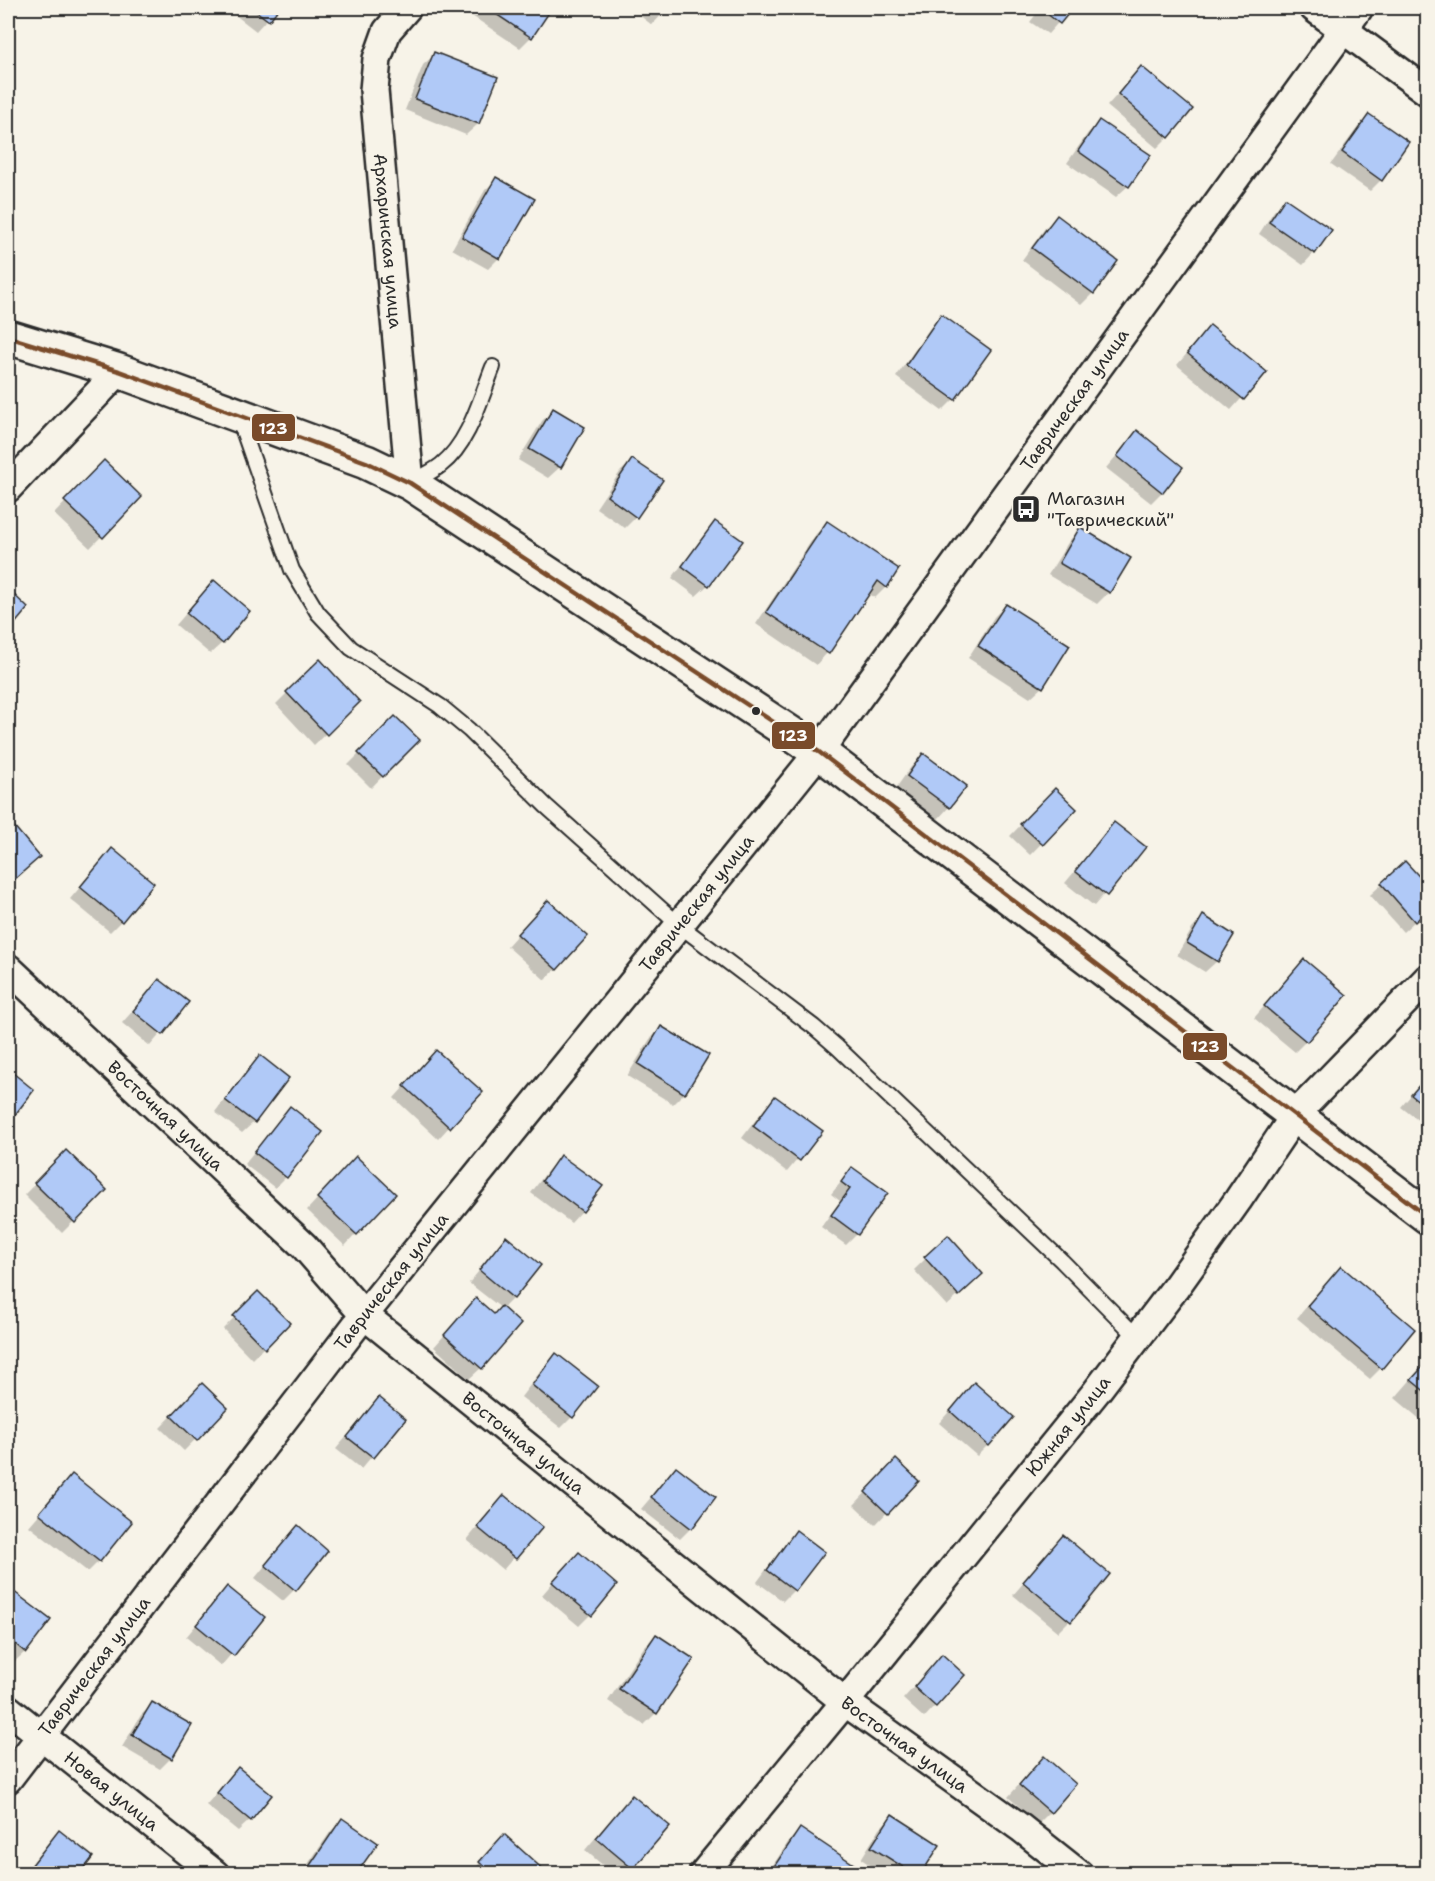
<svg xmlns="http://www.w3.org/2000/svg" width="1435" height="1881" font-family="'Shantell Sans',sans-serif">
  <rect width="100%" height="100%" fill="#f7f3e8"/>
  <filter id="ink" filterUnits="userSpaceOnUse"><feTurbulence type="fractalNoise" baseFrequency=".0167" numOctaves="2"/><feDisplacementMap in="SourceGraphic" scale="12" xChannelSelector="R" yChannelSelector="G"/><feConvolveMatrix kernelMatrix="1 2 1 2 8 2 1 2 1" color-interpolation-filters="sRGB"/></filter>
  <g filter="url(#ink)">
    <!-- shadow -->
    <g fill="#0003">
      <path d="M 233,8 L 277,8 L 256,31 L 230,11 Z"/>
      <path d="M 474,8 L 550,8 L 531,37 L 520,48 L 469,14 Z"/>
      <path d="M 630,8 L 668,8 L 652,25 Z"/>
      <path d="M 1041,8 L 1071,8 L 1048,34 L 1030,22 Z"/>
      <path d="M 435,54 L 496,78 L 478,124 L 466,135 L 405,110 L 423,65 Z"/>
      <path d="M 1141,68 L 1168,137 L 1157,148 L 1107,106 Z"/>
      <path d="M 1369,116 L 1381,180 L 1370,191 L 1331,164 L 1358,127 Z"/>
      <path d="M 1100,122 L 1128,186 L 1116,197 L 1067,163 L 1088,133 Z"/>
      <path d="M 497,179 L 499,258 L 488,269 L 452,249 L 485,190 Z"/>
      <path d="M 1286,200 L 1314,253 L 1303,265 L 1259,234 L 1274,211 Z"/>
      <path d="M 1057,217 L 1116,261 L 1093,293 L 1081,305 L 1022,260 L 1045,228 Z"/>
      <path d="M 942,316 L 988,350 L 954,399 L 942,411 L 896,377 L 930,328 Z"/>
      <path d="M 1210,327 L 1265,372 L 1231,410 L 1177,365 Z"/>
      <path d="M 553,410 L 560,467 L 548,478 L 518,460 L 542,421 Z"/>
      <path d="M 1137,432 L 1162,492 L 1151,503 L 1106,468 Z"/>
      <path d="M 632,461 L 636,517 L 625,528 L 596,508 L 620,472 Z"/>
      <path d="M 104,462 L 140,497 L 90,548 L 54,514 Z"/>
      <path d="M 716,523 L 708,585 L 696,596 L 672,578 L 704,535 Z"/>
      <path d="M 828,523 L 886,587 L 875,598 L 868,593 L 827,653 L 816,665 L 756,624 L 816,534 Z"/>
      <path d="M 1080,529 L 1129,559 L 1109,592 L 1097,604 L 1048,575 L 1069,541 Z"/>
      <path d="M 8,591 L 26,608 L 8,629 Z"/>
      <path d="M 203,594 L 222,643 L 210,654 L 176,625 Z"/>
      <path d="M 1006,605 L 1042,687 L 1030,698 L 968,658 L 994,617 Z"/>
      <path d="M 287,693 L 358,702 L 314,745 L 276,704 Z"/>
      <path d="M 395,718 L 418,740 L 371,788 L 348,765 Z"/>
      <path d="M 923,755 L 949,807 L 938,819 L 896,788 L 911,767 Z"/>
      <path d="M 1055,790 L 1075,809 L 1030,855 L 1010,836 Z"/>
      <path d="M 8,821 L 38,857 L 8,885 Z"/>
      <path d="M 1114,824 L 1144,848 L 1094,906 L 1065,883 Z"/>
      <path d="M 112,850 L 121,921 L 110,932 L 70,899 Z"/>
      <path d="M 1382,884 L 1428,909 L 1403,932 L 1370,895 Z"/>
      <path d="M 536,914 L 556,969 L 545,980 L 507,946 Z"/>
      <path d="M 1203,917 L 1217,961 L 1205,972 L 1177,955 L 1192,929 Z"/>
      <path d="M 1304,961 L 1306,1041 L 1295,1052 L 1254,1018 Z"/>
      <path d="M 159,981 L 187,1003 L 150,1046 L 122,1023 Z"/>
      <path d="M 662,1028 L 684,1093 L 673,1104 L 627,1076 L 650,1039 Z"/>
      <path d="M 260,1057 L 254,1122 L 242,1133 L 215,1112 L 249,1068 Z"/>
      <path d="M 425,1064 L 449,1127 L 438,1139 L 394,1098 Z"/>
      <path d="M 8,1071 L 32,1090 L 8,1121 Z"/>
      <path d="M 1428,1075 L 1428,1128 L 1401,1107 Z"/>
      <path d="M 776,1098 L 821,1131 L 787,1172 L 742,1138 L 764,1109 Z"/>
      <path d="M 291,1108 L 286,1177 L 275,1188 L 244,1164 Z"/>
      <path d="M 66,1152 L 105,1190 L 62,1233 L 24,1195 Z"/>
      <path d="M 561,1157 L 582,1211 L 571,1223 L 531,1193 L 549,1169 Z"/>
      <path d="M 345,1169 L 356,1234 L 345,1246 L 307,1210 Z"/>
      <path d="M 852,1169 L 857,1234 L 846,1245 L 821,1227 L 840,1201 L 831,1194 Z"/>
      <path d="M 948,1237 L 970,1285 L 947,1306 L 914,1270 Z"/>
      <path d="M 506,1238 L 513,1298 L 502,1309 L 481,1368 L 469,1379 L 434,1347 L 465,1312 L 493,1316 L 501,1308 L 469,1283 Z"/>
      <path d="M 1329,1280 L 1381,1368 L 1370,1379 L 1297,1318 Z"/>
      <path d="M 258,1293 L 288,1323 L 252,1359 L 223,1329 Z"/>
      <path d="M 556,1355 L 572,1417 L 561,1428 L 521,1397 L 544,1367 Z"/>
      <path d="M 1428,1360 L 1428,1426 L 1395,1398 Z"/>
      <path d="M 202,1385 L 226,1408 L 184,1451 L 160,1428 Z"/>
      <path d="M 963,1396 L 988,1445 L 977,1456 L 939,1423 Z"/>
      <path d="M 379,1399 L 404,1419 L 361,1469 L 336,1449 Z"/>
      <path d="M 896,1461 L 917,1481 L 875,1525 L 854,1505 Z"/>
      <path d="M 676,1468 L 691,1528 L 680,1539 L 641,1509 Z"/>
      <path d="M 72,1476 L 99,1561 L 88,1572 L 29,1526 Z"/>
      <path d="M 493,1508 L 540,1527 L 503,1570 L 467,1540 Z"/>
      <path d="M 796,1532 L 794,1590 L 783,1601 L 757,1582 L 785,1544 Z"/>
      <path d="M 1063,1537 L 1069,1621 L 1058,1632 L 1013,1595 Z"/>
      <path d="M 287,1539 L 294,1590 L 283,1601 L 255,1578 Z"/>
      <path d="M 567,1566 L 590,1615 L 579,1626 L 542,1595 Z"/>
      <path d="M 227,1588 L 263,1617 L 221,1666 L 186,1637 Z"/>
      <path d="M 13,1593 L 25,1652 L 13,1663 L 8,1658 L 8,1599 Z"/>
      <path d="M 656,1635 L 692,1659 L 656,1713 L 644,1725 L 608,1701 L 644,1647 Z"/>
      <path d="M 931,1668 L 935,1706 L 924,1718 L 903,1699 Z"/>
      <path d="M 153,1704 L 171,1758 L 160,1769 L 122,1747 L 141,1715 Z"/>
      <path d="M 238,1769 L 250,1820 L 238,1831 L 206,1805 Z"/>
      <path d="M 1032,1770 L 1050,1812 L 1039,1823 L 1008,1797 Z"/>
      <path d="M 621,1808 L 632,1868 L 626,1874 L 613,1874 L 585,1850 Z"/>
      <path d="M 892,1816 L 920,1874 L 884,1874 L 861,1859 L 880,1828 Z"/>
      <path d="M 343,1820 L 355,1874 L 301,1874 L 331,1831 Z"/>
      <path d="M 800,1830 L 852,1874 L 767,1874 L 789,1841 Z"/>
      <path d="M 59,1832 L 79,1874 L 25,1874 L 47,1844 Z"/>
      <path d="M 493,1848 L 546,1874 L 470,1874 Z"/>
    </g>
    <!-- building -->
    <g fill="#b0c9f7" stroke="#2b2b2b" stroke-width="1.5">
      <path d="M 252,8 L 279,8 L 269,21 Z"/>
      <path d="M 487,8 L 552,8 L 532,38 Z"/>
      <path d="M 1042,8 L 1073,8 L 1060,24 L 1041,9 Z"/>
      <path d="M 434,52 L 498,77 L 479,124 L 415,99 Z"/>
      <path d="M 1141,66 L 1193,109 L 1169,138 L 1118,94 Z"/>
      <path d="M 1369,114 L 1409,142 L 1382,181 L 1342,152 Z"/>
      <path d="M 1099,120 L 1151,155 L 1129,187 L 1078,151 Z"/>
      <path d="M 496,177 L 535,199 L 500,259 L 462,237 Z"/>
      <path d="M 1285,198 L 1332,230 L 1315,254 L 1269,222 Z"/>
      <path d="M 1057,215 L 1118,261 L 1094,294 L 1032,248 Z"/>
      <path d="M 941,314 L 991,350 L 955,400 L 906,365 Z"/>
      <path d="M 1210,325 L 1267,372 L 1244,400 L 1187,353 Z"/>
      <path d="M 553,408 L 585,427 L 561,468 L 529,449 Z"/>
      <path d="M 1137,430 L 1183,467 L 1163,493 L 1117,456 Z"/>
      <path d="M 632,459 L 663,480 L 637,518 L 607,496 Z"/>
      <path d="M 104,460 L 142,497 L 103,538 L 64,501 Z"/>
      <path d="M 715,521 L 743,541 L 709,586 L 682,566 Z"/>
      <path d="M 827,521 L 899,569 L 887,588 L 878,581 L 829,654 L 766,612 Z"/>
      <path d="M 1080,527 L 1131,558 L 1110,593 L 1059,563 Z"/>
      <path d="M 214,580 L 250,611 L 223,644 L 186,613 Z"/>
      <path d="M 8,589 L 28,608 L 8,632 Z"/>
      <path d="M 1006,604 L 1070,645 L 1043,688 L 978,646 Z"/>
      <path d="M 320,659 L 360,702 L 327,735 L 286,692 Z"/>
      <path d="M 395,716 L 420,740 L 383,777 L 358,753 Z"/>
      <path d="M 923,753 L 967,786 L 950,808 L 907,776 Z"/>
      <path d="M 1055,788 L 1077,809 L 1043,845 L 1020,824 Z"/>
      <path d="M 8,819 L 40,857 L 8,885 Z"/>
      <path d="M 1114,822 L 1146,847 L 1107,896 L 1075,871 Z"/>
      <path d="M 112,848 L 154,883 L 122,922 L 80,887 Z"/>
      <path d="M 1405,861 L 1428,886 L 1428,910 L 1415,922 L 1381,883 Z"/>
      <path d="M 548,900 L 588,936 L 557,970 L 517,934 Z"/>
      <path d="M 1203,915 L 1234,935 L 1218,962 L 1187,943 Z"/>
      <path d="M 1304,959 L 1347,995 L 1307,1042 L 1264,1006 Z"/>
      <path d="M 159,979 L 189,1002 L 163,1035 L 133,1011 Z"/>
      <path d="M 661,1026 L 709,1055 L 685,1094 L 638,1064 Z"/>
      <path d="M 436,1050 L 483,1092 L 450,1128 L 404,1086 Z"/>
      <path d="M 260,1055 L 289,1078 L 255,1123 L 225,1100 Z"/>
      <path d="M 8,1069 L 34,1090 L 8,1124 Z"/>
      <path d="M 1428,1075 L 1428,1108 L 1411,1095 Z"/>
      <path d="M 775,1096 L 823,1131 L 800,1161 L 753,1126 Z"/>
      <path d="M 290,1106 L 323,1132 L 287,1178 L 254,1152 Z"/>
      <path d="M 66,1150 L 107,1190 L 75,1223 L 34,1183 Z"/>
      <path d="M 560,1155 L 603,1186 L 583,1212 L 542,1181 Z"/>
      <path d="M 356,1156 L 396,1194 L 357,1235 L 317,1198 Z"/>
      <path d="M 852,1167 L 888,1193 L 858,1235 L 831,1215 L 850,1189 L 841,1182 Z"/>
      <path d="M 948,1235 L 983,1274 L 959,1296 L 924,1257 Z"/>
      <path d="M 506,1236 L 541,1265 L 514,1299 L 479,1270 Z"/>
      <path d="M 1341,1266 L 1415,1329 L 1382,1369 L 1307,1306 Z"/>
      <path d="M 258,1291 L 290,1323 L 265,1349 L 233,1316 Z"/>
      <path d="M 476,1298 L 494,1314 L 501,1306 L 521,1324 L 482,1369 L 444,1335 Z"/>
      <path d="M 556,1353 L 598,1386 L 573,1418 L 532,1385 Z"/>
      <path d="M 1428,1361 L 1428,1394 L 1411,1380 Z"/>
      <path d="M 974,1382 L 1014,1417 L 989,1446 L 950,1411 Z"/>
      <path d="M 202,1383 L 228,1408 L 197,1441 L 171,1416 Z"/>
      <path d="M 379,1397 L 406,1419 L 374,1458 L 347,1437 Z"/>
      <path d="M 896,1459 L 919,1481 L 888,1514 L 865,1492 Z"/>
      <path d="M 676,1466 L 716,1497 L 692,1529 L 651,1497 Z"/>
      <path d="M 72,1474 L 132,1522 L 100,1562 L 39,1513 Z"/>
      <path d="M 504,1495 L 543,1527 L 516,1559 L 477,1527 Z"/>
      <path d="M 298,1525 L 328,1551 L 296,1591 L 265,1565 Z"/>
      <path d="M 796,1530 L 825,1552 L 795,1591 L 767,1570 Z"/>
      <path d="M 1063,1535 L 1110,1574 L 1071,1622 L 1023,1582 Z"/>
      <path d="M 579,1552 L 617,1585 L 592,1616 L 552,1582 Z"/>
      <path d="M 227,1586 L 265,1617 L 234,1656 L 196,1625 Z"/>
      <path d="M 13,1591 L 51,1620 L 26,1653 L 8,1638 L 8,1598 Z"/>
      <path d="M 656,1634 L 694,1659 L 657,1714 L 619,1689 Z"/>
      <path d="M 942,1654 L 965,1675 L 936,1707 L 914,1687 Z"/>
      <path d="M 152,1702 L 192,1725 L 172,1759 L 132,1735 Z"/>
      <path d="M 1044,1756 L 1076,1784 L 1051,1813 L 1019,1785 Z"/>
      <path d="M 238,1767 L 272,1795 L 251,1821 L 217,1793 Z"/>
      <path d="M 632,1795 L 670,1826 L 633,1869 L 596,1838 Z"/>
      <path d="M 892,1814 L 940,1845 L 921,1874 L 914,1874 L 871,1847 Z"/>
      <path d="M 342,1818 L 378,1843 L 356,1874 L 304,1874 Z"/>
      <path d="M 800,1828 L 858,1867 L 854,1874 L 781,1874 L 773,1868 Z"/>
      <path d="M 59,1830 L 93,1857 L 80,1874 L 33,1874 L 28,1870 Z"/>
      <path d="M 504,1834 L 548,1874 L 492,1874 L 479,1862 Z"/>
    </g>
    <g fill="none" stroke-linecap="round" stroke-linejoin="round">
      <!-- lane casing -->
      <g stroke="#2b2b2b" stroke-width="18">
        <g id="lane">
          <path d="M 239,419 L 292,570 L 318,613 L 351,648 L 440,706 L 469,730 L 546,806 L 679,925 L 814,1027 L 837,1047 L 1062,1261 L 1137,1337"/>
          <path d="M 412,482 C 421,477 432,472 441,465 C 469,443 480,400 493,367"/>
        </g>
      </g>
      <!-- street casing -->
      <g stroke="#2b2b2b" stroke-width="32">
        <g id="street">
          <path id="s1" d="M 407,8 L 387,31 L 377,59 L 374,90 L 410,483"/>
          <path d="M 1314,8 L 1428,92"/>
          <path d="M 8,488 L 119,371"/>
          <path id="s2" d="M 8,968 L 304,1246 L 364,1315 L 845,1702 L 1021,1828 L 1079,1874"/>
          <path id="s3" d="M 8,1709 L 215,1874"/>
          <path id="s4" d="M 8,1779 L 364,1315 L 819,752 L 1359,8"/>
          <path id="s5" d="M 703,1874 L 845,1702 L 1096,1392 L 1176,1287 L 1238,1200 L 1295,1115 L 1428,978"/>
        </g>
      </g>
      <!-- secondary casing -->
      <g stroke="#2b2b2b" stroke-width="38">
        <path id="secondary" d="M 8,337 L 119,371 L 366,462 L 410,483 L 819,752 L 1428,1217"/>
      </g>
      <!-- lane -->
      <use href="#lane" stroke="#f7f3e8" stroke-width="14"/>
      <!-- street -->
      <use href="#street" stroke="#f7f3e8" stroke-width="27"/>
      <!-- secondary -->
      <use href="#secondary" stroke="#f7f3e8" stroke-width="33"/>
      <!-- bus-1 casing -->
      <g stroke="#f7f3e8" stroke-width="9">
        <path id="bus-1" d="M 8,337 L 119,371 L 366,462 L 410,483 L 819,752 L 1428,1217"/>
      </g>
      <!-- bus-1 -->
      <use href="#bus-1" stroke="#7a4b2a" stroke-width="4.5"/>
    </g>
  </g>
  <!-- icons -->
  <defs>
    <g id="bus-square" transform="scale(1.5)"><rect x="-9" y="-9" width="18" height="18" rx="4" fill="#2b2b2b" stroke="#f7f3e8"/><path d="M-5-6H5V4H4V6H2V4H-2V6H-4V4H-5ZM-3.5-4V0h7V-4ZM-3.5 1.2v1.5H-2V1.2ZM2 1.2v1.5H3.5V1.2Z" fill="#fff"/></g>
  </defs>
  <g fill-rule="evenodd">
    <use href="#bus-square" x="1026" y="509"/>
  </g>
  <!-- markers -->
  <circle fill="#2b2b2b" stroke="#f7f3e8" stroke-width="2" cx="756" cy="711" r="5"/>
  <g text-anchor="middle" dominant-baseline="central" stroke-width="5" stroke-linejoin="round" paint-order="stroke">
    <!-- street labels -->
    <g font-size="18" fill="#2b2b2b" stroke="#f7f3e8">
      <text stroke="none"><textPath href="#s1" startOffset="243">Архаринская улица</textPath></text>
      <text stroke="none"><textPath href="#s4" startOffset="1744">Таврическая улица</textPath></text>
      <text stroke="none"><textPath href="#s4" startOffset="1114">Таврическая улица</textPath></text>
      <text stroke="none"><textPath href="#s2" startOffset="216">Восточная улица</textPath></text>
      <text stroke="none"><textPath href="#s4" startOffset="628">Таврическая улица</textPath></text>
      <text stroke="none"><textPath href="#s5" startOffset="578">Южная улица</textPath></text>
      <text stroke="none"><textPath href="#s2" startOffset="702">Восточная улица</textPath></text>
      <text stroke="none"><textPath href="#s4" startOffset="142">Таврическая улица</textPath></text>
      <text stroke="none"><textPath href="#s2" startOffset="1188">Восточная улица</textPath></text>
      <text stroke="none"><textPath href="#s3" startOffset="132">Новая улица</textPath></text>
    </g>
    <!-- poi labels -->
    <g font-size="18" fill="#2b2b2b" stroke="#f7f3e8" text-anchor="start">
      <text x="1047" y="499">Магазин<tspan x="1047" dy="21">"Таврический"</tspan></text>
    </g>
  </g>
  <g stroke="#f7f3e8" stroke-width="2">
    <rect x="251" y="413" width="45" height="29" rx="6" fill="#7a4b2a"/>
    <rect x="771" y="721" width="45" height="29" rx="6" fill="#7a4b2a"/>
    <rect x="1182" y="1032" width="46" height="29" rx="6" fill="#7a4b2a"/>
  </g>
  <g font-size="16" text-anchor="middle" font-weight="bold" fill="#fff">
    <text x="273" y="434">123</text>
    <text x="793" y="741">123</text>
    <text x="1205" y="1052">123</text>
  </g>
  <!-- margin -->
  <rect width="1435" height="1881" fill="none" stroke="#f7f3e8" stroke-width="30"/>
  <rect x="15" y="15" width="1405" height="1851" fill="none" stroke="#2b2b2b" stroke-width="2" filter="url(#ink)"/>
</svg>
